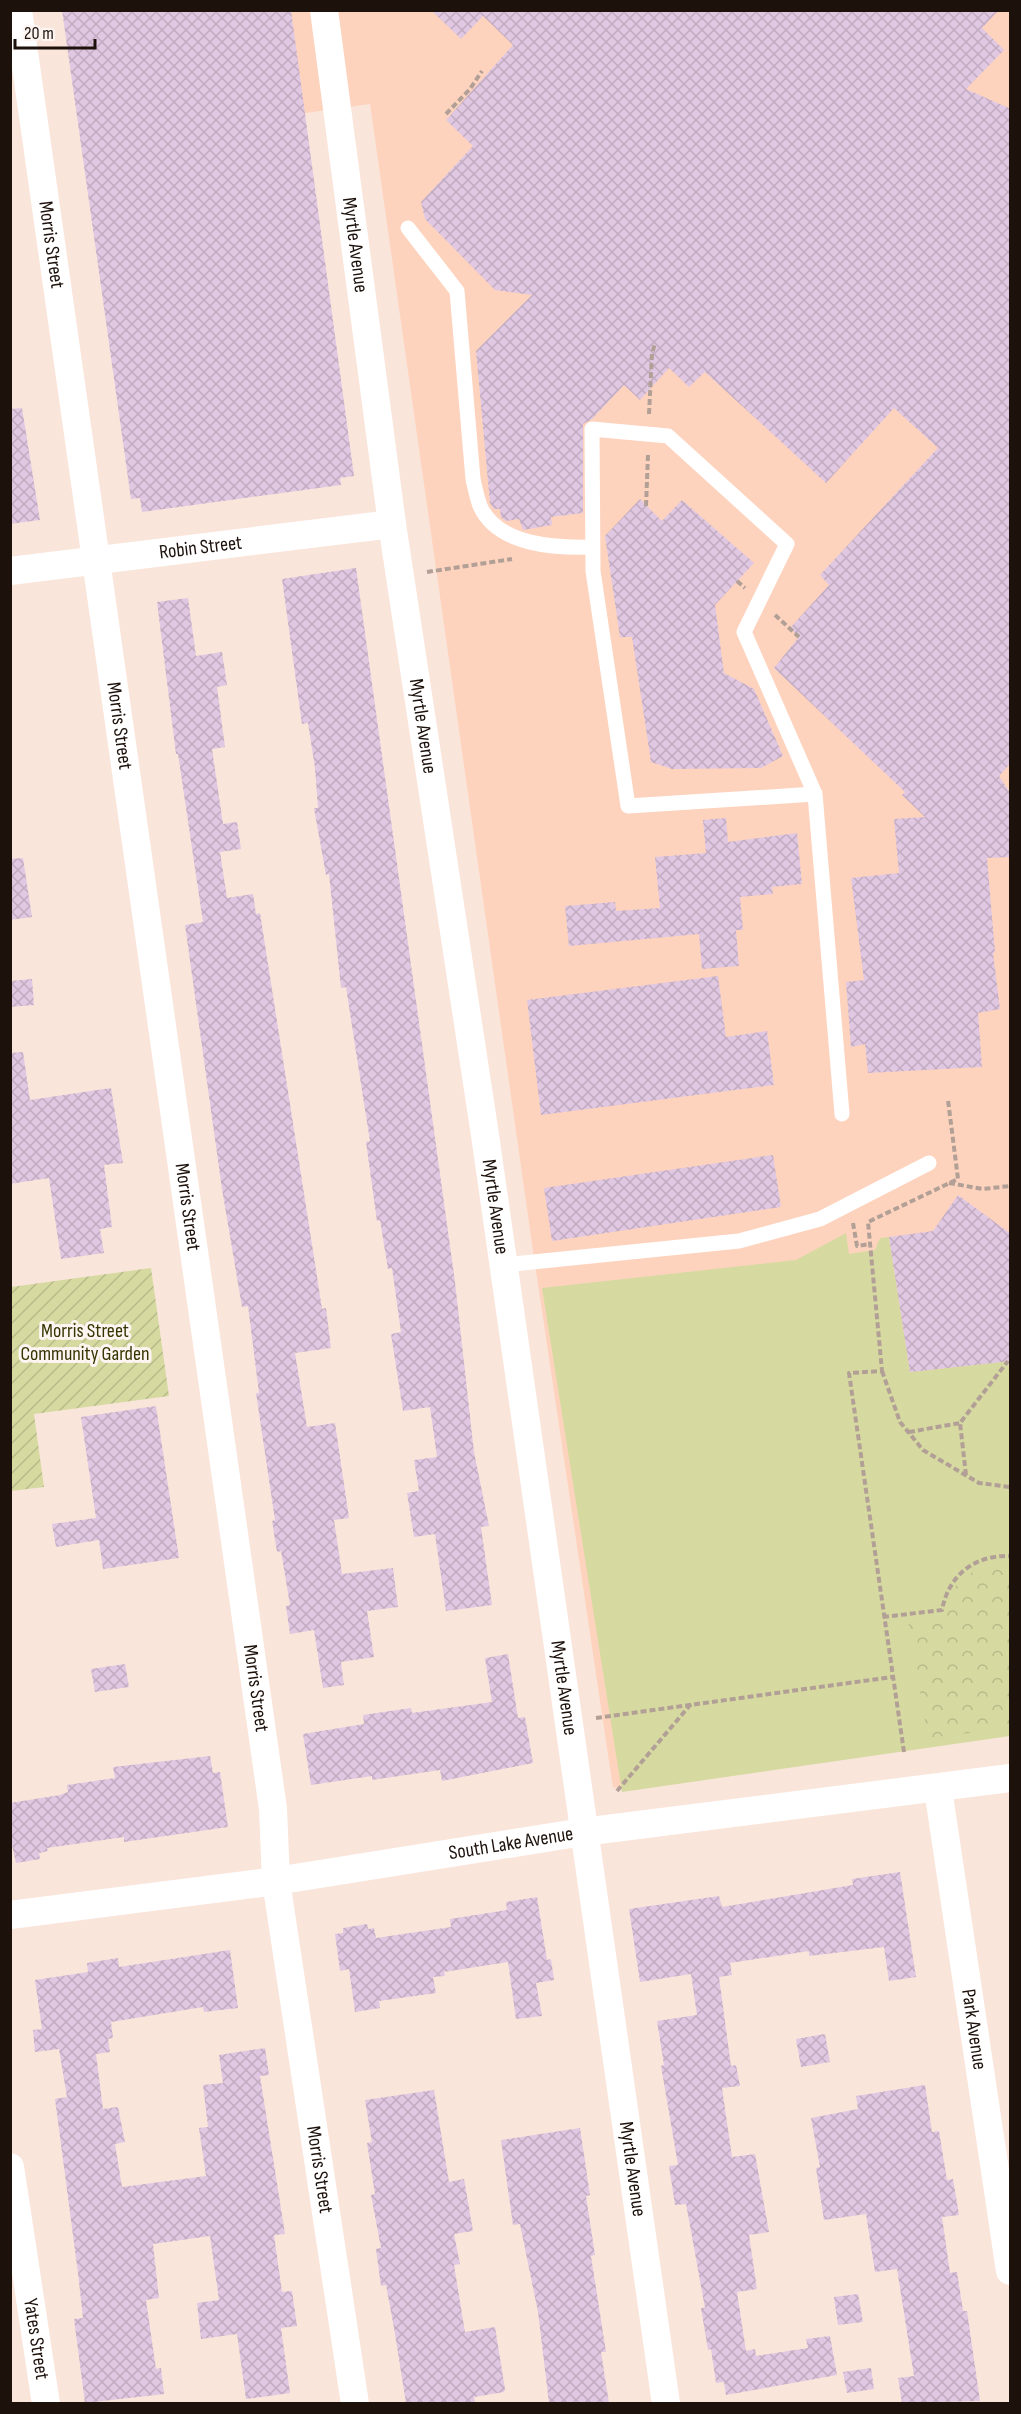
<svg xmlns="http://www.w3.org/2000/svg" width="1021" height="2414" font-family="'Sofia Sans Condensed',sans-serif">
  <defs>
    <pattern id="forest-crowns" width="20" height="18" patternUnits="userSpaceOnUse" patternTransform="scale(1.5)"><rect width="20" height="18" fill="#d6daa1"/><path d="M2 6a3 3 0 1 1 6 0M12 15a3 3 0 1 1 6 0" fill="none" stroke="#b7ba89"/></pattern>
    <pattern id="garden-furrows" width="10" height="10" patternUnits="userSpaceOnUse" patternTransform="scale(1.5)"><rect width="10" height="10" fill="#d6daa1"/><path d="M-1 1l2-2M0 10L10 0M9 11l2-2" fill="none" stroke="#b7ba89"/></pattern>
    <pattern id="building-cross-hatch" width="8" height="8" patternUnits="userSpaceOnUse" patternTransform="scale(1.5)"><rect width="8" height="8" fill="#e1c8e2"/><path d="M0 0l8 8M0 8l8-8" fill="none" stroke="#c1abc1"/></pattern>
  </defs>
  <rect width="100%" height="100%" fill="#fae5db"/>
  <!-- built -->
  <path fill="#fed3be" d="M 100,11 L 1010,11 L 1010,1734 L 613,1788 L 532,1244 L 370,104 L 120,139 Z"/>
  <!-- grass -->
  <path fill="#d6daa1" d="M 846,1233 L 849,1254 L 875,1250 L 880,1238 L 889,1237 L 910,1372 L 1008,1361 L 1010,1377 L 1010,1736 L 622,1792 L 542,1288 L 796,1260 Z"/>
  <!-- forest -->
  <path fill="url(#forest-crowns)" d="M 1004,1562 L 1010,1563 L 1010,1728 L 928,1738 L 908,1621 L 950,1611 L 956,1586 L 976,1569 Z"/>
  <!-- garden -->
  <path fill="url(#garden-furrows)" d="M 151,1268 L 169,1396 L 34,1414 L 44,1487 L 11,1491 L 11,1287 Z"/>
  <!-- building -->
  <g fill="url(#building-cross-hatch)">
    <path d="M 62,10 L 291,10 L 354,476 L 340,478 L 341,485 L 142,512 L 140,498 L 131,499 Z"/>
    <path d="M 431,10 L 999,10 L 982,28 L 1004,50 L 966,89 L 1011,109 L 1011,763 L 999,776 L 1011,794 L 1011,857 L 987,858 L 995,952 L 993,953 L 1000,1009 L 978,1013 L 982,1067 L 868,1073 L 865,1044 L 851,1047 L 846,982 L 864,980 L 851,878 L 899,873 L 894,819 L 925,817 L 902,795 L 905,792 L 774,668 L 799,637 L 790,628 L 829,585 L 820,575 L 938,448 L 894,408 L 826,483 L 705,372 L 689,387 L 669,368 L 640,400 L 624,385 L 592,419 L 583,424 L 583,513 L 551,517 L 552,525 L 523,530 L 519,519 L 506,521 L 501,517 L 500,509 L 494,509 L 490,503 L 476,351 L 532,295 L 495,290 L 425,219 L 421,202 L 473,146 L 446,120 L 513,45 L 483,16 L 461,39 Z"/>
    <path d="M 22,408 L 40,520 L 10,524 L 10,409 Z"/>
    <path d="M 640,499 L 662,521 L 682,500 L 754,563 L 715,605 L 724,673 L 754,689 L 783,756 L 761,768 L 672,769 L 651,762 L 632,637 L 620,637 L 605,536 Z"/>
    <path d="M 356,568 L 455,1282 L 474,1452 L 489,1526 L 481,1527 L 492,1605 L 446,1611 L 435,1534 L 414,1537 L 407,1493 L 419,1491 L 414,1460 L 437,1457 L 430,1407 L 403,1411 L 391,1334 L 401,1332 L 392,1268 L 388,1269 L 380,1220 L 377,1221 L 366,1142 L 370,1141 L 363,1097 L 346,987 L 341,988 L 329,874 L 326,875 L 314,808 L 318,808 L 315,768 L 308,723 L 302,724 L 282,579 Z"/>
    <path d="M 188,598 L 196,656 L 222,652 L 227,685 L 217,687 L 225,747 L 212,749 L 223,824 L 237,822 L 241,849 L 220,852 L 227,898 L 253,894 L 256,914 L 260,913 L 316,1270 L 322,1309 L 326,1308 L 331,1348 L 295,1353 L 307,1427 L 335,1423 L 349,1518 L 334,1520 L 342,1574 L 393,1568 L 398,1607 L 367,1611 L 374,1657 L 341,1662 L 344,1685 L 323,1688 L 314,1630 L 290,1634 L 286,1606 L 290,1605 L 281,1551 L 277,1552 L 272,1521 L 275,1520 L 256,1393 L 259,1393 L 248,1306 L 242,1307 L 222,1189 L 185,925 L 203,922 L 178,754 L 176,754 L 157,602 Z"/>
    <path d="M 726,818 L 728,842 L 797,833 L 802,884 L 772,887 L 773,894 L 740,897 L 743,930 L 736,930 L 739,966 L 702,969 L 699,934 L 569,946 L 565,906 L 615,902 L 616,911 L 660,908 L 655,857 L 706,853 L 703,820 Z"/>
    <path d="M 23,858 L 32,917 L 10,920 L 10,859 Z"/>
    <path d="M 718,976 L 726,1037 L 767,1031 L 774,1085 L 541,1115 L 527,1000 Z"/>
    <path d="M 32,979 L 34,1005 L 10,1007 L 10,981 Z"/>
    <path d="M 23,1052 L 30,1100 L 111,1088 L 123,1163 L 104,1165 L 112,1227 L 100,1229 L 104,1253 L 61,1259 L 49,1178 L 10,1184 L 10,1053 Z"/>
    <path d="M 773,1155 L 781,1207 L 552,1241 L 544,1188 Z"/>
    <path d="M 958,1195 L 1011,1234 L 1011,1361 L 910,1372 L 889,1237 L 933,1231 Z"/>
    <path d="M 156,1406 L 179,1558 L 103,1569 L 99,1540 L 56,1547 L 52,1524 L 96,1518 L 81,1417 Z"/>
    <path d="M 508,1654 L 518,1718 L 525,1717 L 533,1763 L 442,1781 L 440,1770 L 372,1780 L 372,1776 L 311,1785 L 303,1734 L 364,1724 L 363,1715 L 411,1708 L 412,1713 L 492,1702 L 485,1658 Z"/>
    <path d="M 125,1664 L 129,1687 L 95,1692 L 91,1669 Z"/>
    <path d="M 210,1756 L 213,1773 L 220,1772 L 228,1827 L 124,1842 L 124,1837 L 47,1848 L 48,1851 L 39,1853 L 40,1859 L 16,1863 L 10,1836 L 10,1803 L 60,1795 L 68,1792 L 67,1785 L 115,1778 L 113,1767 Z"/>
    <path d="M 900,1872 L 916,1977 L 889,1981 L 884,1947 L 809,1956 L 809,1951 L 730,1963 L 732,1975 L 719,1977 L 731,2066 L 736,2065 L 740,2086 L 722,2088 L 732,2157 L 755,2154 L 769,2232 L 749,2235 L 757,2289 L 737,2292 L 746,2351 L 755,2349 L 756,2356 L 808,2348 L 806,2339 L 830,2336 L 837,2375 L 726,2395 L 724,2382 L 716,2383 L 711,2349 L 708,2350 L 701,2308 L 705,2308 L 686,2204 L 675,2205 L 669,2166 L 678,2165 L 661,2066 L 664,2065 L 657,2021 L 697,2015 L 691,1974 L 640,1982 L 629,1909 L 719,1896 L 722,1907 L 853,1885 L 852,1879 Z"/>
    <path d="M 537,1897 L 547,1960 L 551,1959 L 554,1980 L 536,1983 L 542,2016 L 516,2019 L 508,1962 L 444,1972 L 445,1976 L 433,1977 L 436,1993 L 379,2001 L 380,2008 L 355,2012 L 349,1969 L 340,1971 L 335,1934 L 343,1933 L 343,1928 L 367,1924 L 368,1929 L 374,1928 L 376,1938 L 451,1927 L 450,1919 L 507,1910 L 506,1902 Z"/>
    <path d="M 230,1950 L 238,2008 L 204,2012 L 203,2007 L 111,2022 L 113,2038 L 108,2039 L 110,2052 L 96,2054 L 103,2109 L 118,2107 L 125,2142 L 115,2144 L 122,2187 L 206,2176 L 199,2128 L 208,2127 L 203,2085 L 223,2083 L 219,2055 L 265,2048 L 269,2075 L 260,2076 L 285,2234 L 274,2235 L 282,2292 L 292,2291 L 297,2326 L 281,2328 L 290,2393 L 246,2399 L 237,2334 L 201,2339 L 197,2303 L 219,2300 L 210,2236 L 153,2244 L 159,2298 L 146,2300 L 156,2369 L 161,2368 L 164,2394 L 85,2403 L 74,2319 L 83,2318 L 78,2273 L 55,2099 L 67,2097 L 59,2049 L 35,2052 L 33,2030 L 42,2029 L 35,1980 L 88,1972 L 87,1963 L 118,1958 L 119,1967 Z"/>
    <path d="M 825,2034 L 830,2062 L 801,2067 L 796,2039 Z"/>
    <path d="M 925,2085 L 932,2132 L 939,2131 L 947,2180 L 953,2179 L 959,2215 L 942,2217 L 950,2273 L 957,2272 L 963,2311 L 967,2311 L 980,2401 L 902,2403 L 898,2378 L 914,2376 L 897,2269 L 875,2272 L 866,2214 L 824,2220 L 816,2168 L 820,2167 L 811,2118 L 858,2109 L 856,2096 Z"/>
    <path d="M 434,2090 L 449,2182 L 464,2179 L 473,2231 L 454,2234 L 460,2264 L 454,2265 L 465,2332 L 495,2327 L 505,2389 L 504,2392 L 474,2397 L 475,2403 L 406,2403 L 394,2328 L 386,2285 L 381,2286 L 376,2249 L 381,2248 L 371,2195 L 375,2194 L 367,2143 L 372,2142 L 365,2100 Z"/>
    <path d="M 580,2128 L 590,2195 L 586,2196 L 595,2255 L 591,2256 L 606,2352 L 601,2352 L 609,2403 L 549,2403 L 538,2312 L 520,2224 L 513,2225 L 501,2140 Z"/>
    <path d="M 858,2294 L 863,2322 L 838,2325 L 834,2297 Z"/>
    <path d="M 871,2368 L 874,2389 L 847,2393 L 843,2372 Z"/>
  </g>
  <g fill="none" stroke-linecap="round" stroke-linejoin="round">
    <!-- path -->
    <g stroke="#b2a097" stroke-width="4" stroke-dasharray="6 3" stroke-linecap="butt">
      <path d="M 446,114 L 470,89 L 482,71"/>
      <path d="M 649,414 L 652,354 L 655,343"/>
      <path d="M 646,506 L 648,455"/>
      <path d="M 427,572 L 512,559"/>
      <path d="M 737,581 L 745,588"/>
      <path d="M 775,615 L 799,637"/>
      <path d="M 949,1183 L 983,1189 L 1010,1186"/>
      <path d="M 853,1223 L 857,1246 L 870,1244"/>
      <path d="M 882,1371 L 900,1422 L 923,1450 L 979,1483 L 1010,1487"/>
      <path d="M 909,1432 L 960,1423"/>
      <path d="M 966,1475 L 960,1423 L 1008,1361"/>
      <path d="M 883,1617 L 942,1610 C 949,1574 975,1555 1010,1556"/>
      <path d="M 596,1718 L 892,1677"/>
      <path d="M 904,1752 L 849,1373 L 882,1371 L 868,1222 L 958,1179 L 948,1100"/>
      <path d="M 617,1791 L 691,1704"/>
    </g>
    <!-- lane -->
    <g stroke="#fff" stroke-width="15">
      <path d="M 408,228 L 457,291 L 473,479 C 475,488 477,498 480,506 C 498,546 556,548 592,547"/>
      <path d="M 815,794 L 744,632 L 787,544 L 668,436 L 592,429 L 593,571 L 628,806 L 815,794 L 842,1114"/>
      <path d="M 503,1265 L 739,1241 L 820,1219 L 929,1163"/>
    </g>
    <!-- street -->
    <g stroke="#fff" stroke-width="28">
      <path id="s1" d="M 18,10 L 273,1809 L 276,1881 L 355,2404"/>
      <path id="s2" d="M 324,10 L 392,524 L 485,1135 L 666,2404"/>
      <path id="s3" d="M 10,571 L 392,524"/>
      <path id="s4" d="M 938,1789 L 1010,2271"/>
      <path id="s5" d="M 10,1915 L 276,1881 L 583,1832 L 1010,1778"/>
      <path id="s6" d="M 10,2167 L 46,2404"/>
    </g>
  </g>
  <g text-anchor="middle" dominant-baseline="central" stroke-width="6" stroke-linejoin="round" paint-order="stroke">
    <!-- street labels -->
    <g font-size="20" fill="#1d110b" stroke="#fdf5f2">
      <text stroke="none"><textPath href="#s1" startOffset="237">Morris Street</textPath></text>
      <text stroke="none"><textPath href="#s2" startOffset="237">Myrtle Avenue</textPath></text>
      <text stroke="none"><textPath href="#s3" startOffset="192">Robin Street</textPath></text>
      <text stroke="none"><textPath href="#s1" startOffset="723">Morris Street</textPath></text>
      <text stroke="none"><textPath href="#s2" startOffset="723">Myrtle Avenue</textPath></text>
      <text stroke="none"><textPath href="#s1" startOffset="1209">Morris Street</textPath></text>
      <text stroke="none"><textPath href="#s2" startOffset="1209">Myrtle Avenue</textPath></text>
      <text stroke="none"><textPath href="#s1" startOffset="1695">Morris Street</textPath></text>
      <text stroke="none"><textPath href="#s2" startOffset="1695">Myrtle Avenue</textPath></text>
      <text stroke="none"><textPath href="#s5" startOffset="506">South Lake Avenue</textPath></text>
      <text stroke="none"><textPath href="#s4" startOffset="243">Park Avenue</textPath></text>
      <text stroke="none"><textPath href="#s2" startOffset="2181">Myrtle Avenue</textPath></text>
      <text stroke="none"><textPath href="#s1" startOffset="2181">Morris Street</textPath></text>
      <text stroke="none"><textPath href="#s6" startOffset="174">Yates Street</textPath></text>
    </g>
    <!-- park labels -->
    <g font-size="20" fill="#343501" stroke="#fdf5f2">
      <text x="85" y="1331">Morris Street<tspan x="85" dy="23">Community Garden</tspan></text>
    </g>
  </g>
  <!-- border -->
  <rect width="1021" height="2414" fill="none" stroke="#1d110b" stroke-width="24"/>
  <!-- scale -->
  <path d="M15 39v9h80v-9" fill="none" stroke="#1d110b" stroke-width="3"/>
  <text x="24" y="39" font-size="18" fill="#1d110b" stroke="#fdf5f2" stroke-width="4.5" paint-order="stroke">20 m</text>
</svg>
